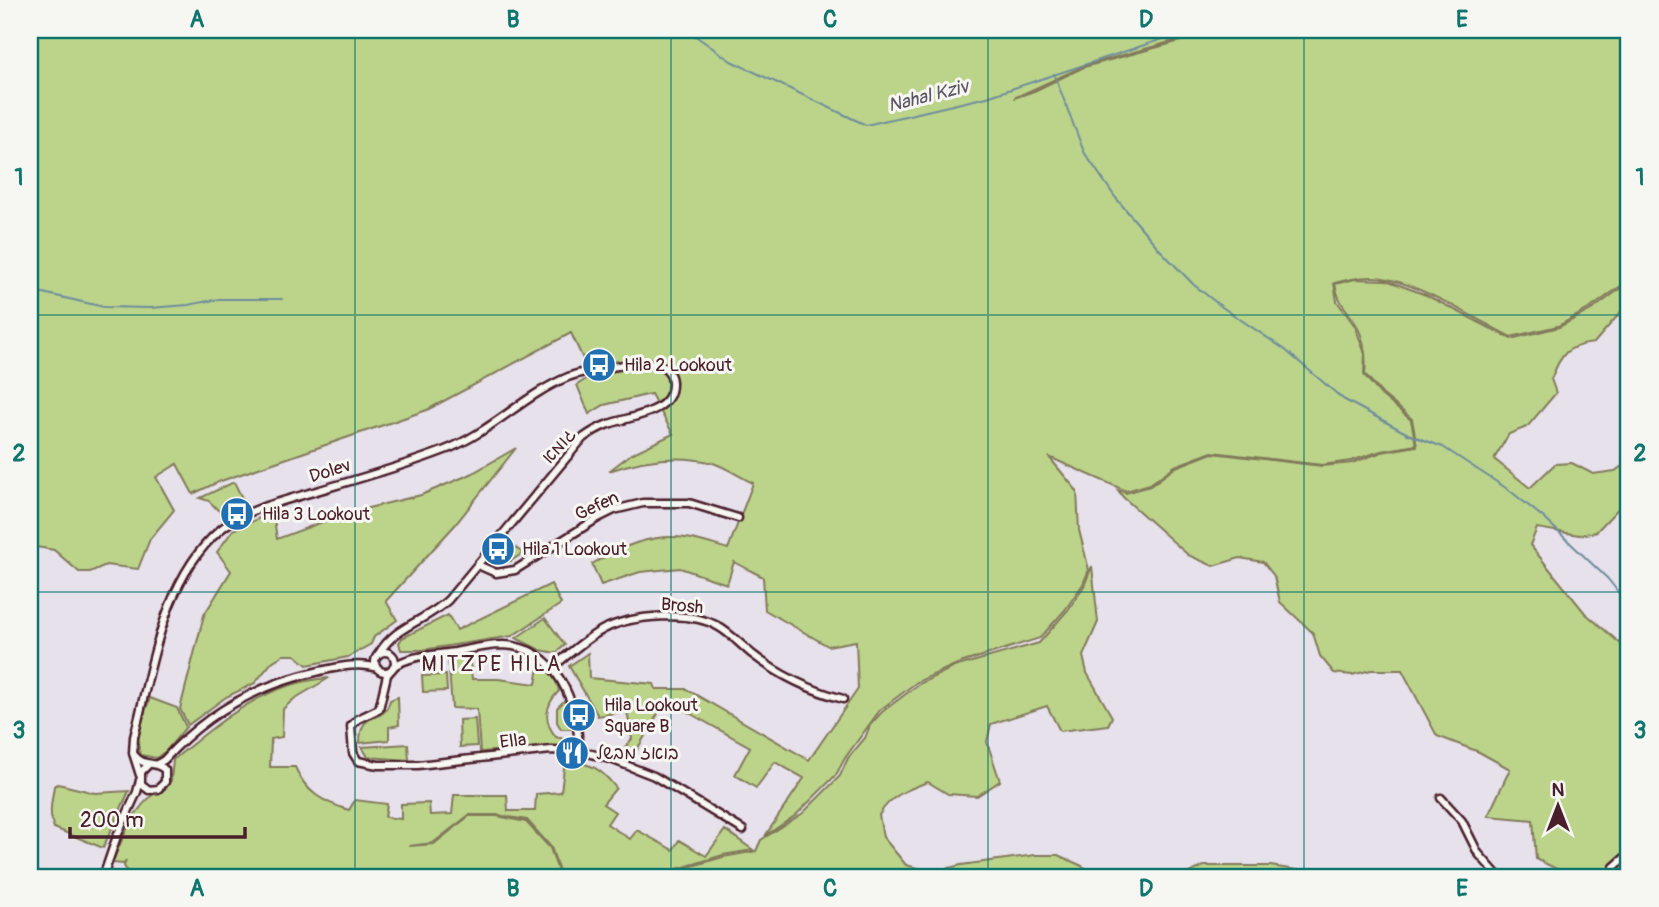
<svg xmlns="http://www.w3.org/2000/svg" width="1659" height="907" font-family="Pangolin,'Playpen Sans Hebrew',sans-serif">
  <rect width="100%" height="100%" fill="#e7e1ec"/>
  <filter id="ink" filterUnits="userSpaceOnUse"><feTurbulence type="fractalNoise" baseFrequency=".0143" numOctaves="2"/><feDisplacementMap in="SourceGraphic" scale="14" xChannelSelector="R" yChannelSelector="G"/><feConvolveMatrix kernelMatrix="1 2 1 2 8 2 1 2 1" color-interpolation-filters="sRGB"/></filter>
  <g filter="url(#ink)">
    <!-- green -->
    <g fill="#bbd48a" stroke="#827a5a" stroke-width="2">
      <path d="M 30,30 L 682,30 L 691,36 L 684,30 L 1229,30 L 1188,37 L 1084,66 L 1014,98 L 1034,91 L 1084,67 L 1188,39 L 1235,30 L 1629,30 L 1629,280 L 1592,307 L 1558,326 L 1511,337 C 1473,318 1429,289 1388,279 C 1371,274 1351,279 1334,283 L 1337,301 L 1355,326 L 1365,354 L 1364,375 L 1381,395 L 1411,420 L 1416,445 L 1381,451 L 1351,461 L 1322,465 L 1212,452 L 1175,466 L 1150,484 L 1126,491 L 1049,457 L 1077,491 L 1079,530 L 1089,570 L 1083,584 L 1065,610 L 1040,638 L 957,664 L 917,682 L 880,710 L 845,758 L 836,775 L 796,815 L 765,836 L 804,778 L 775,762 L 756,788 L 735,775 L 750,747 L 666,700 L 635,753 L 625,747 L 632,739 L 627,711 L 598,716 L 569,666 L 588,653 L 589,678 L 654,684 L 656,689 L 686,689 L 809,760 L 858,689 L 856,641 L 828,646 L 765,610 L 763,577 L 734,562 L 727,584 L 680,568 L 640,572 L 601,585 L 592,564 C 621,547 651,533 686,538 C 700,540 714,545 728,549 L 753,483 C 740,477 726,467 713,463 C 679,454 641,460 609,471 L 631,454 L 673,434 L 651,394 L 604,405 L 589,414 L 577,385 L 591,376 L 571,333 L 427,410 L 218,482 L 193,494 L 177,464 L 156,477 L 174,510 L 150,539 L 138,569 L 106,565 L 90,572 L 79,572 L 54,550 L 30,546 Z"/>
      <path d="M 1355,279 L 1386,280 L 1426,295 L 1511,339 L 1559,327 L 1593,309 L 1629,282 L 1629,301 L 1627,305 L 1594,343 C 1565,346 1562,354 1551,379 L 1556,393 L 1527,427 L 1509,434 L 1494,459 L 1530,488 L 1555,464 L 1572,463 L 1593,474 L 1615,471 L 1629,461 L 1629,497 L 1596,532 L 1579,535 L 1537,528 L 1530,545 L 1585,613 L 1629,651 L 1629,877 L 1573,877 L 1536,859 L 1533,820 L 1488,816 L 1510,769 L 1479,752 L 1437,736 L 1402,670 L 1371,670 L 1352,675 L 1334,673 L 1320,656 L 1313,633 L 1280,602 L 1274,576 L 1263,562 L 1240,558 L 1213,566 L 1188,555 L 1123,497 L 1118,490 L 1126,493 L 1150,486 L 1176,467 L 1212,453 L 1322,466 L 1352,463 L 1382,452 L 1417,446 L 1412,419 L 1382,394 L 1365,374 C 1367,356 1365,341 1356,324 C 1346,307 1339,305 1335,284 Z"/>
      <path d="M 516,448 L 455,525 L 386,601 L 397,620 L 374,637 L 371,644 L 348,657 L 307,665 L 295,655 L 283,655 L 272,662 L 255,683 L 226,697 L 188,725 L 180,709 L 204,615 L 231,571 L 217,552 L 233,530 L 273,512 L 277,539 L 344,514 L 421,495 L 471,474 Z"/>
      <path d="M 234,482 L 246,506 L 225,517 L 209,501 L 200,498 Z"/>
      <path d="M 507,542 L 523,553 L 511,561 L 496,561 L 493,557 Z"/>
      <path d="M 1092,566 L 1098,622 L 1083,656 L 1087,673 L 1112,717 L 1108,725 L 1060,731 L 1047,706 L 991,724 L 987,742 L 1000,781 L 977,796 L 948,794 L 928,782 C 908,789 890,796 879,815 L 883,837 L 906,865 L 933,872 L 961,865 L 1035,855 L 1058,855 L 1082,866 L 1100,877 L 654,877 L 723,857 L 756,851 L 761,840 L 803,813 L 840,776 L 848,758 L 865,738 L 870,725 L 882,712 L 919,684 L 954,667 L 1039,643 L 1068,610 L 1084,586 Z"/>
      <path d="M 551,584 L 561,604 L 512,636 L 422,650 L 401,650 L 399,643 L 402,638 L 448,615 L 457,630 Z"/>
      <path d="M 545,618 L 565,645 L 556,653 L 540,650 L 516,638 Z"/>
      <path d="M 469,654 L 472,679 L 498,679 L 536,684 L 540,662 C 550,670 557,679 559,691 C 545,705 543,721 556,737 L 570,740 L 573,745 L 480,752 L 477,709 L 452,708 L 448,656 Z"/>
      <path d="M 446,675 L 447,691 L 423,692 L 422,676 Z"/>
      <path d="M 329,678 L 294,699 L 283,709 L 282,737 L 271,739 L 270,767 L 295,767 C 306,793 323,802 349,810 L 355,800 L 387,804 L 385,817 L 401,819 L 401,804 L 429,803 L 430,815 L 452,814 L 454,795 L 507,795 L 508,811 L 535,811 L 536,794 L 561,792 L 565,760 C 591,764 600,767 616,788 L 603,804 L 615,812 L 607,824 L 630,839 L 637,830 L 673,850 L 679,840 L 706,856 L 725,830 L 753,850 L 723,855 L 651,877 L 561,877 L 551,847 L 527,820 L 497,815 L 469,815 L 433,843 L 409,846 L 434,844 L 469,816 L 497,816 L 526,822 L 550,848 L 560,877 L 130,877 L 124,866 L 126,860 L 123,864 L 112,863 C 129,824 134,805 171,781 L 173,760 C 220,721 266,682 329,678 Z"/>
      <path d="M 398,697 L 399,725 L 389,727 L 389,740 L 360,743 C 360,706 384,727 390,700 Z"/>
      <path d="M 150,698 L 177,708 L 186,727 L 166,751 L 156,758 L 141,755 C 133,738 144,715 150,698 Z"/>
      <path d="M 565,700 L 573,729 L 561,729 L 557,722 L 557,708 Z"/>
      <path d="M 475,719 L 477,746 L 460,747 L 459,720 Z"/>
      <path d="M 408,744 L 409,760 L 368,757 L 362,747 Z"/>
      <path d="M 58,784 L 95,793 L 129,791 L 103,848 L 54,828 C 48,814 52,801 54,786 Z"/>
      <path d="M 1204,866 L 1270,866 L 1325,874 L 1325,877 L 1181,877 Z"/>
    </g>
    <g fill="none" stroke-linecap="round" stroke-linejoin="round">
      <!-- stream -->
      <g stroke="#6f8c9c" stroke-width="2">
        <path d="M 687,30 L 731,61 L 866,125 L 987,97 L 1190,30"/>
        <path d="M 1054,74 L 1084,152 L 1115,197 L 1160,250 L 1194,285 L 1222,307 L 1284,349 L 1343,399 L 1408,434 L 1443,447 L 1509,490 L 1544,518 L 1608,579 L 1629,606"/>
        <path d="M 30,290 L 104,307 L 150,308 L 188,305 L 219,299 L 282,299"/>
      </g>
      <!-- minor casing -->
      <g stroke="#4a1f2b" stroke-width="11">
        <g id="minor">
          <path d="M 478,565 L 496,573 L 515,570 L 598,518 L 614,510 L 643,503 L 689,503 L 738,518"/>
          <circle cx="385" cy="662" r="10"/>
          <path d="M 393,667 C 410,655 434,655 455,652 C 470,649 487,645 503,645 C 558,647 578,704 579,751"/>
          <path d="M 553,667 C 569,654 586,638 604,629 C 632,615 692,610 719,627 C 731,634 741,645 752,654 C 780,676 810,690 843,699"/>
          <path d="M 391,670 L 387,675 L 379,709 L 358,719 L 351,726 L 353,753 L 358,761 L 378,765 L 418,765 L 551,750 L 581,751 L 613,760 L 654,776 L 743,830"/>
          <path d="M 134,755 C 145,768 155,760 165,770 L 165,782 L 158,789 L 149,790 L 141,784 L 141,772 L 148,765"/>
          <path d="M 157,764 L 164,760 C 205,714 259,684 320,671 C 339,667 359,662 378,668"/>
          <path d="M 140,775 L 133,753 L 134,737 C 152,668 163,579 220,530 C 233,519 248,513 263,507 C 323,488 386,473 445,450 C 490,433 524,395 568,377 C 583,371 643,360 657,364 C 666,366 672,374 672,383 C 673,415 628,416 606,425 C 598,428 590,433 583,438 L 448,600 C 424,623 396,624 378,655"/>
          <path d="M 1441,798 L 1462,821 L 1478,853 L 1499,877"/>
          <path d="M 103,877 L 117,836 L 137,792 L 140,780"/>
          <path d="M 1612,877 L 1614,867 L 1629,854"/>
        </g>
      </g>
      <!-- minor -->
      <use href="#minor" stroke="#f6f6f2" stroke-width="6"/>
    </g>
  </g>
  <!-- grid -->
  <path fill="none" stroke="#0f766e" stroke-width="2" stroke-opacity="0.55" d="M 355,30 L 355,877M 671,30 L 671,877M 988,30 L 988,877M 1304,30 L 1304,877M 30,315 L 1629,315M 30,592 L 1629,592"/>
  <!-- icons -->
  <defs>
    <g id="bus-disc" transform="scale(1.75)"><circle r="9.5" fill="#1f6fb2" stroke="#f6f6f2"/><path d="M-5-6H5V4H4V6H2V4H-2V6H-4V4H-5ZM-3.5-4V0h7V-4ZM-3.5 1.2v1.5H-2V1.2ZM2 1.2v1.5H3.5V1.2Z" fill="#fff"/></g>
    <g id="restaurant-disc" transform="scale(1.75)"><circle r="9.5" fill="#1f6fb2" stroke="#f6f6f2"/><path d="M-5-6h1v4h1v-4h1v4h1v-4h1v5L-1.5 .5V6h-2V.5L-5-1ZM5-6V6H3V1.5H1.5Q1.5-4 5-6Z" fill="#fff"/></g>
  </defs>
  <g fill-rule="evenodd">
    <use href="#bus-disc" x="599" y="365"/>
    <use href="#bus-disc" x="237" y="514"/>
    <use href="#bus-disc" x="498" y="549"/>
    <use href="#bus-disc" x="579" y="715"/>
    <use href="#restaurant-disc" x="572" y="753"/>
  </g>
  <g text-anchor="middle" dominant-baseline="central" stroke-width="6" stroke-linejoin="round" paint-order="stroke">
    <!-- poi labels -->
    <g font-size="18" fill="#4a1f2b" stroke="#f6f6f2" text-anchor="start">
      <text x="624" y="365">Hila 2 Lookout</text>
      <text x="262" y="514">Hila 3 Lookout</text>
      <text x="522" y="549">Hila 1 Lookout</text>
      <text x="604" y="705">Hila Lookout<tspan x="604" dy="21">Square B</tspan></text>
      <text x="596" y="753">בואז מבשל</text>
    </g>
    <!-- street labels -->
    <g font-size="18" fill="#4a1f2b" stroke="#f6f6f2">
      <text transform="translate(559 446) rotate(-48)">גומא</text>
      <text transform="translate(330 471) rotate(-17)">Dolev</text>
      <text transform="translate(597 506) rotate(-25)">Gefen</text>
      <text transform="translate(682 606) rotate(5)">Brosh</text>
      <text transform="translate(513 741) rotate(-7)">Ella</text>
    </g>
    <!-- water labels -->
    <g font-size="19" font-style="italic" fill="#5d5564" stroke="#f6f6f2">
      <text transform="translate(928 96) rotate(-14)">Nahal Kziv</text>
    </g>
    <!-- quarter labels -->
    <g font-size="21" letter-spacing="2" fill="#4a1f2b" stroke="#f6f6f2">
      <text x="492" y="664">MITZPE HILA</text>
    </g>
  </g>
  <!-- margin -->
  <rect width="1659" height="907" fill="none" stroke="#f6f6f2" stroke-width="77"/>
  <!-- north arrow -->
  <g transform="translate(1558 806)" stroke="#f6f6f2" stroke-width="5" paint-order="stroke">
  <path d="M0-5L12 26L0 18L-12 26Z" fill="#4a1f2b"/>
  <text y="-10" font-size="19" font-weight="bold" text-anchor="middle" fill="#4a1f2b">N</text>
  </g>
  <!-- scale -->
  <path d="M70 827v10h175v-10" fill="none" stroke="#4a1f2b" stroke-width="3.5"/>
  <text x="80" y="827" font-size="21" fill="#4a1f2b" stroke="#f6f6f2" stroke-width="5" paint-order="stroke">200 m</text>
  <rect x="38" y="38" width="1582" height="831" fill="none" stroke="#0f766e" stroke-width="2.5"/>
  <g font-size="23" text-anchor="middle" font-weight="bold" fill="#0f766e">
    <text x="197" y="27">A</text>
    <text x="513" y="27">B</text>
    <text x="830" y="27">C</text>
    <text x="1146" y="27">D</text>
    <text x="1462" y="27">E</text>
    <text x="19" y="185">1</text>
    <text x="1640" y="185">1</text>
    <text x="19" y="461">2</text>
    <text x="1640" y="461">2</text>
    <text x="19" y="738">3</text>
    <text x="1640" y="738">3</text>
    <text x="197" y="896">A</text>
    <text x="513" y="896">B</text>
    <text x="830" y="896">C</text>
    <text x="1146" y="896">D</text>
    <text x="1462" y="896">E</text>
  </g>
</svg>
